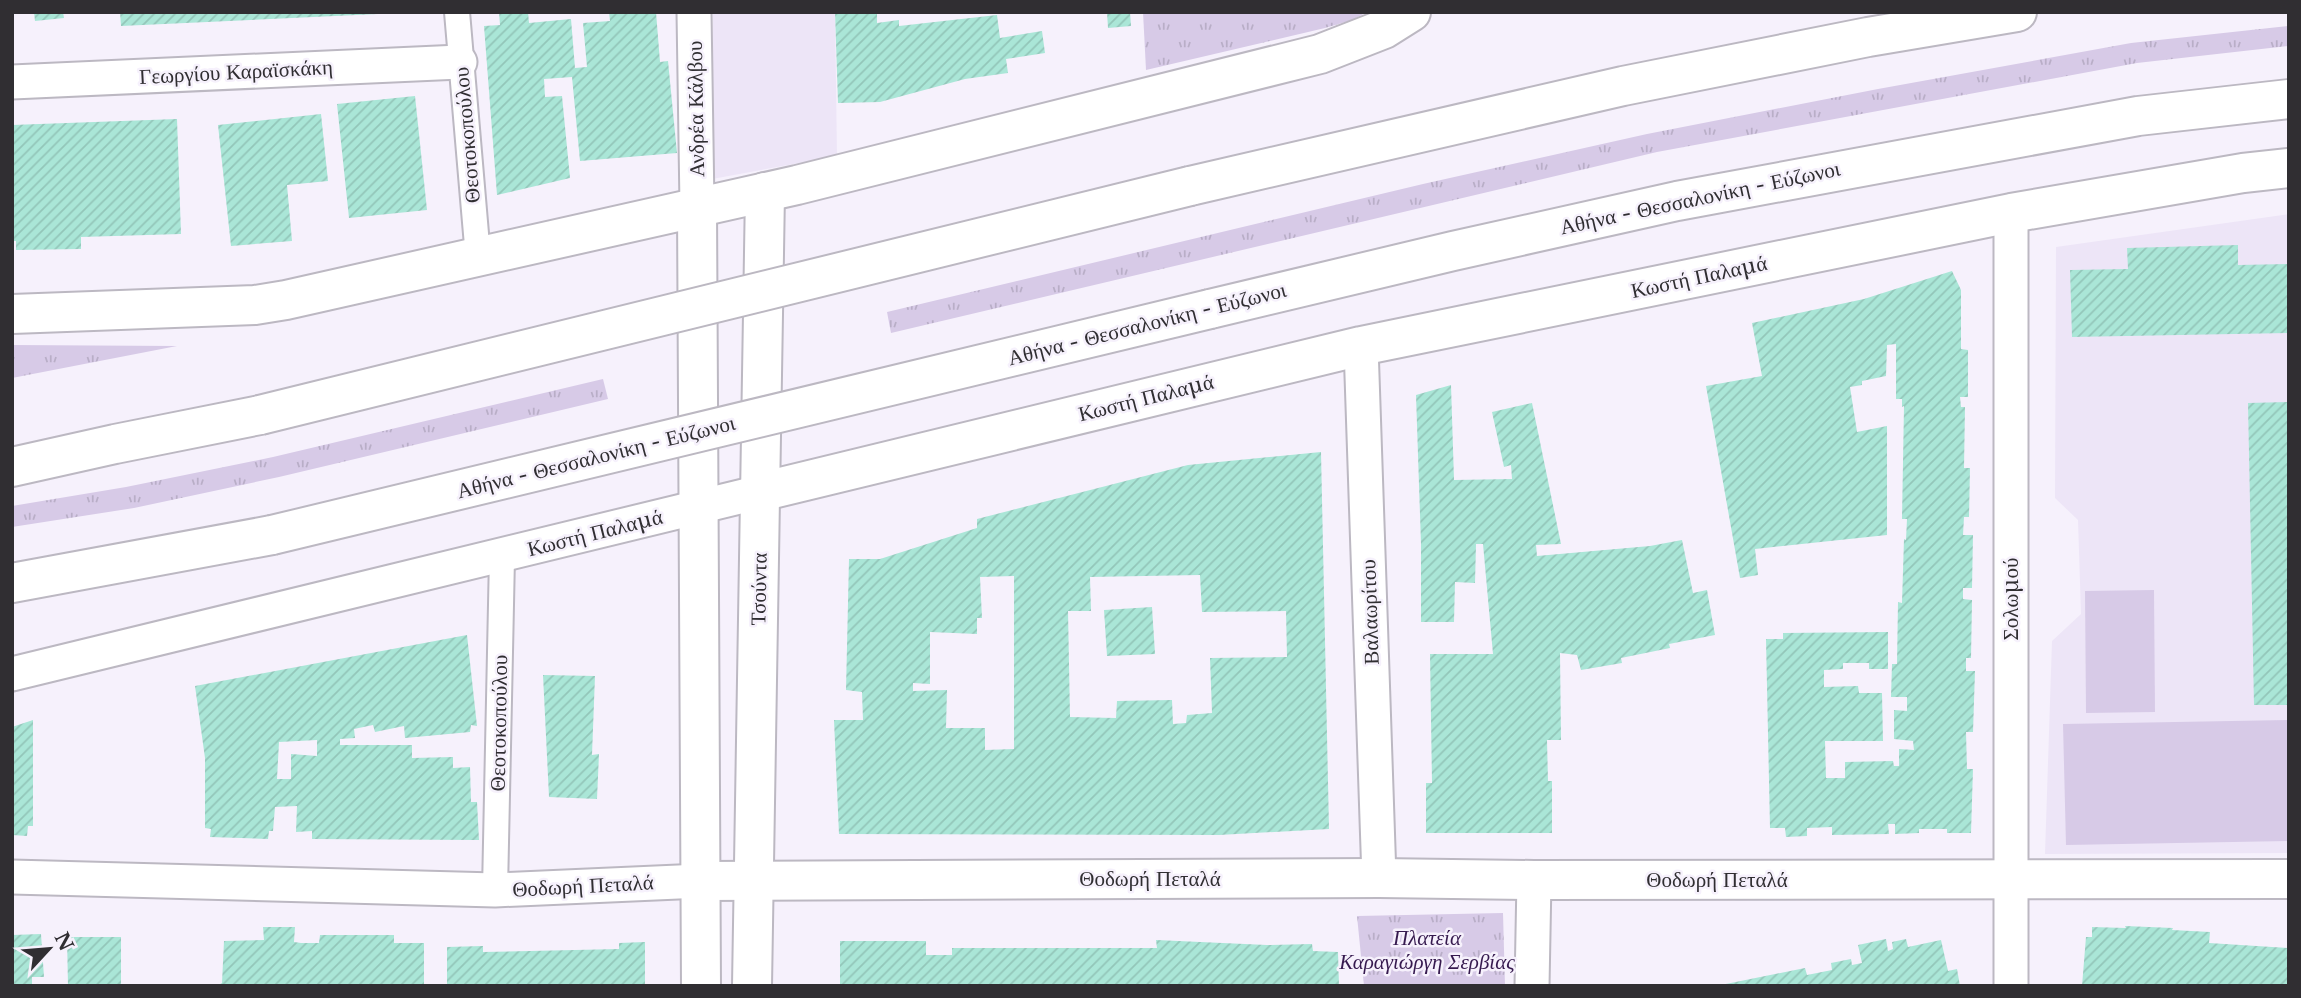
<svg xmlns="http://www.w3.org/2000/svg" width="2301" height="998" font-family="'Libre Baskerville',serif">
  <defs>
    <pattern id="grass-tufts" width="24" height="20" patternUnits="userSpaceOnUse" patternTransform="scale(1.75)"><rect width="24" height="20" fill="#d7cae7"/><path d="M3 7l-1-3M5 7V3M7 7l1-3M15 17l-1-3M17 17v-4M19 17l1-3" fill="none" stroke="#b9aec7"/></pattern>
    <pattern id="building-hatch" width="6" height="6" patternUnits="userSpaceOnUse" patternTransform="scale(1.75)"><rect width="6" height="6" fill="#aae6d7"/><path d="M-1 1l2-2M0 6l6-6M5 7l2-2" fill="none" stroke="#93c6b9"/></pattern>
  </defs>
  <rect width="100%" height="100%" fill="#f6f1fc"/>
  <!-- built -->
  <g fill="#ede5f7">
    <path d="M 713,12 L 835,12 L 837,156 L 712,179 Z"/>
    <path d="M 2289,214 L 2289,853 L 2045,854 L 2052,641 L 2081,614 L 2078,520 L 2055,498 L 2056,247 Z"/>
  </g>
  <!-- grass -->
  <g fill="url(#grass-tufts)">
    <path d="M 1143,12 L 1367,12 L 1352,20 L 1325,28 L 1146,70 Z"/>
    <path d="M 2289,26 L 2289,46 L 2137,63 L 1657,152 L 891,333 L 887,312 L 1423,184 L 1647,134 L 1878,89 L 2131,43 Z"/>
    <path d="M 12,345 L 177,346 L 12,378 Z"/>
    <path d="M 603,379 L 608,399 L 279,477 L 134,508 L 12,527 L 12,506 L 126,487 L 273,457 Z"/>
    <path d="M 1503,913 L 1505,986 L 1364,986 L 1357,916 Z"/>
  </g>
  <!-- pitch -->
  <g fill="#d7cae7">
    <path d="M 2154,590 L 2155,712 L 2086,713 L 2085,591 Z"/>
    <path d="M 2289,720 L 2289,841 L 2066,845 L 2063,724 Z"/>
  </g>
  <!-- building -->
  <g fill="url(#building-hatch)" fill-rule="evenodd">
    <path d="M 34,12 L 63,12 L 64,18 L 35,21 Z"/>
    <path d="M 120,12 L 378,12 L 378,14 L 121,26 Z"/>
    <path d="M 499,12 L 528,12 L 529,23 L 571,19 L 575,68 L 587,67 L 583,23 L 610,21 L 609,12 L 656,12 L 660,62 L 668,61 L 677,153 L 580,161 L 572,77 L 544,79 L 545,97 L 562,96 L 570,178 L 497,195 L 484,26 L 500,25 Z"/>
    <path d="M 835,12 L 877,12 L 877,23 L 899,20 L 899,26 L 997,15 L 1000,38 L 1042,31 L 1045,53 L 1006,59 L 1008,73 L 965,79 L 880,102 L 838,103 Z"/>
    <path d="M 1107,12 L 1130,12 L 1131,26 L 1108,28 Z"/>
    <path d="M 415,96 L 427,210 L 349,218 L 337,104 Z"/>
    <path d="M 321,114 L 328,181 L 287,185 L 292,241 L 231,246 L 218,125 Z"/>
    <path d="M 177,119 L 181,234 L 81,237 L 81,249 L 16,250 L 16,241 L 12,241 L 12,125 Z"/>
    <path d="M 2238,245 L 2238,265 L 2289,264 L 2289,333 L 2072,337 L 2070,270 L 2128,269 L 2127,248 Z"/>
    <path d="M 1952,271 L 1961,290 L 1961,349 L 1968,350 L 1968,397 L 1960,397 L 1961,407 L 1965,407 L 1964,468 L 1970,468 L 1969,517 L 1964,517 L 1963,535 L 1973,535 L 1972,588 L 1963,588 L 1963,599 L 1972,600 L 1971,658 L 1966,658 L 1966,671 L 1975,671 L 1973,732 L 1966,732 L 1967,769 L 1973,769 L 1971,833 L 1947,833 L 1947,829 L 1919,829 L 1919,833 L 1895,834 L 1895,824 L 1888,824 L 1889,834 L 1832,835 L 1832,827 L 1807,828 L 1807,836 L 1786,837 L 1785,828 L 1770,828 L 1766,639 L 1783,639 L 1783,633 L 1888,632 L 1888,669 L 1869,669 L 1869,663 L 1843,663 L 1843,669 L 1824,670 L 1824,687 L 1858,686 L 1859,693 L 1882,693 L 1883,741 L 1825,741 L 1826,778 L 1845,778 L 1845,762 L 1893,761 L 1894,766 L 1899,766 L 1899,749 L 1914,750 L 1913,741 L 1894,739 L 1894,710 L 1907,711 L 1907,697 L 1891,697 L 1892,664 L 1897,664 L 1898,602 L 1902,603 L 1904,539 L 1906,540 L 1907,519 L 1902,519 L 1904,406 L 1902,407 L 1902,399 L 1896,399 L 1896,344 L 1887,345 L 1886,376 L 1862,381 L 1862,385 L 1850,387 L 1857,432 L 1887,426 L 1887,535 L 1755,549 L 1758,575 L 1740,578 L 1706,386 L 1762,376 L 1752,323 L 1864,299 Z"/>
    <path d="M 1451,385 L 1454,480 L 1512,479 L 1511,465 L 1504,467 L 1492,412 L 1532,403 L 1561,544 L 1536,545 L 1537,556 L 1650,546 L 1682,540 L 1693,593 L 1707,590 L 1715,635 L 1669,644 L 1670,648 L 1621,658 L 1622,663 L 1581,670 L 1577,655 L 1560,653 L 1561,740 L 1547,740 L 1548,781 L 1552,781 L 1552,833 L 1426,833 L 1426,783 L 1432,783 L 1430,654 L 1493,654 L 1483,544 L 1476,544 L 1475,583 L 1455,582 L 1454,622 L 1421,622 L 1421,544 L 1416,395 Z"/>
    <path d="M 2289,402 L 2289,705 L 2254,705 L 2248,403 Z"/>
    <path d="M 1321,452 L 1329,829 L 1219,835 L 839,834 L 834,720 L 863,720 L 862,692 L 846,690 L 849,559 L 880,559 L 977,528 L 977,519 L 1188,465 ZM 1200,575 L 1202,612 L 1286,611 L 1287,657 L 1210,658 L 1212,713 L 1187,715 L 1186,723 L 1173,724 L 1172,700 L 1117,701 L 1116,718 L 1070,717 L 1068,611 L 1091,611 L 1090,577 ZM 1014,576 L 1014,749 L 985,750 L 985,728 L 946,728 L 947,690 L 913,691 L 913,683 L 930,684 L 930,632 L 977,634 L 977,618 L 982,618 L 980,577 Z"/>
    <path d="M 1152,607 L 1155,654 L 1107,656 L 1104,610 Z"/>
    <path d="M 467,635 L 477,726 L 471,725 L 470,732 L 405,738 L 404,726 L 375,732 L 373,725 L 354,729 L 355,738 L 340,739 L 340,745 L 412,745 L 412,758 L 453,757 L 453,768 L 470,767 L 471,802 L 477,802 L 479,840 L 312,839 L 312,831 L 296,832 L 297,806 L 275,807 L 273,831 L 269,831 L 268,839 L 210,837 L 211,829 L 205,828 L 205,758 L 195,686 ZM 317,740 L 317,756 L 291,754 L 291,779 L 277,779 L 279,742 Z"/>
    <path d="M 543,675 L 595,676 L 592,755 L 599,754 L 597,799 L 549,797 Z"/>
    <path d="M 33,720 L 33,826 L 28,826 L 27,836 L 12,835 L 12,727 Z"/>
    <path d="M 2125,926 L 2173,928 L 2172,930 L 2210,932 L 2209,943 L 2289,948 L 2289,986 L 2082,986 L 2086,937 L 2092,937 L 2092,927 L 2126,928 Z"/>
    <path d="M 263,927 L 295,927 L 294,942 L 301,943 L 319,943 L 320,935 L 394,935 L 394,943 L 424,943 L 424,986 L 217,986 L 222,983 L 224,941 L 264,940 Z"/>
    <path d="M 41,934 L 44,977 L 32,977 L 32,984 L 12,985 L 12,935 Z"/>
    <path d="M 67,937 L 121,937 L 121,986 L 68,986 Z"/>
    <path d="M 1886,939 L 1888,951 L 1893,949 L 1892,942 L 1906,939 L 1908,947 L 1941,940 L 1948,971 L 1957,969 L 1960,986 L 1716,986 L 1805,968 L 1807,975 L 1832,970 L 1831,963 L 1851,959 L 1852,965 L 1862,963 L 1858,945 Z"/>
    <path d="M 1156,940 L 1267,945 L 1312,944 L 1313,951 L 1338,952 L 1339,986 L 840,986 L 840,941 L 926,941 L 926,955 L 952,955 L 952,948 L 1157,948 Z"/>
    <path d="M 645,942 L 645,986 L 447,986 L 447,947 L 483,946 L 483,952 L 619,949 L 619,943 Z"/>
  </g>
  <g fill="none" stroke-linecap="round" stroke-linejoin="round">
    <!-- pedestrian casing -->
    <g stroke="#bcb8c2" stroke-width="28">
      <g id="pedestrian">
        <path d="M 457,12 L 478,257"/>
        <path d="M 495,890 L 502,557"/>
      </g>
    </g>
    <!-- minor casing -->
    <g stroke="#bcb8c2" stroke-width="37">
      <g id="minor">
        <path d="M 694,12 L 697,206"/>
        <path d="M 12,82 L 460,62"/>
        <path d="M 2011,213 L 2011,986"/>
        <path d="M 1361,346 L 1379,878"/>
        <path d="M 12,674 L 760,492"/>
        <path d="M 12,877 L 495,890 L 701,881"/>
        <path d="M 1532,986 L 1534,880"/>
      </g>
    </g>
    <!-- tertiary casing -->
    <g stroke="#bcb8c2" stroke-width="42">
      <g id="tertiary">
        <path d="M 697,206 L 701,986"/>
        <path d="M 12,314 L 255,305 L 286,300 L 797,185 L 1320,54 L 1384,29 L 1411,12"/>
        <path d="M 760,492 L 1361,346 L 2011,213 L 2243,173 L 2289,168"/>
        <path d="M 701,881 L 1379,878 L 1534,880 L 2289,879"/>
        <path d="M 752,986 L 765,192"/>
      </g>
    </g>
    <!-- motorway casing -->
    <g stroke="#bcb8c2" stroke-width="42">
      <g id="motorway">
        <path d="M 1190,186 L 1623,86 L 1868,37 L 2017,12"/>
        <path d="M 1210,309 L 1453,251 L 1677,201 L 2138,116 L 2289,99"/>
        <path d="M 12,467 L 115,444 L 260,415"/>
        <path d="M 12,583 L 272,535"/>
      </g>
    </g>
    <!-- pedestrian -->
    <use href="#pedestrian" stroke="#fff" stroke-width="24"/>
    <!-- minor -->
    <use href="#minor" stroke="#fff" stroke-width="33"/>
    <!-- tertiary -->
    <use href="#tertiary" stroke="#fff" stroke-width="38"/>
    <!-- motorway -->
    <use href="#motorway" stroke="#fff" stroke-width="38"/>
    <!-- motorway-bridge casing -->
    <g stroke="#bcb8c2" stroke-width="42" stroke-linecap="butt">
      <g id="motorway-bridge">
        <path d="M 260,415 L 1190,186"/>
        <path d="M 272,535 L 1210,309"/>
      </g>
    </g>
    <!-- motorway-bridge -->
    <use href="#motorway-bridge" stroke="#fff" stroke-width="38"/>
  </g>
  <g text-anchor="middle" dominant-baseline="central" stroke-width="5" stroke-linejoin="round" paint-order="stroke">
    <!-- street labels -->
    <g font-size="21" fill="#302e32" stroke="#f6f1fc">
      <text transform="translate(236 72) rotate(-3)">Γεωργίου Καραϊσκάκη</text>
      <text transform="translate(696 109) rotate(-91)">Ανδρέα Κάλβου</text>
      <text transform="translate(467 135) rotate(-95)">Θεοτοκοπούλου</text>
      <text transform="translate(1700 198) rotate(-12)">Αθήνα - Θεσσαλονίκη - Εύζωνοι</text>
      <text transform="translate(1699 277) rotate(-12)">Κωστή Παλαμά</text>
      <text transform="translate(1147 324) rotate(-14)">Αθήνα - Θεσσαλονίκη - Εύζωνοι</text>
      <text transform="translate(1146 398) rotate(-14)">Κωστή Παλαμά</text>
      <text transform="translate(596 457) rotate(-14)">Αθήνα - Θεσσαλονίκη - Εύζωνοι</text>
      <text transform="translate(595 533) rotate(-14)">Κωστή Παλαμά</text>
      <text transform="translate(759 589) rotate(-89)">Τσούντα</text>
      <text transform="translate(2011 599) rotate(-90)">Σολωμού</text>
      <text transform="translate(1370 612) rotate(-92)">Βαλαωρίτου</text>
      <text transform="translate(499 723) rotate(-89)">Θεοτοκοπούλου</text>
      <text x="1150" y="879">Θοδωρή Πεταλά</text>
      <text x="1717" y="880">Θοδωρή Πεταλά</text>
      <text transform="translate(583 886) rotate(-3)">Θοδωρή Πεταλά</text>
    </g>
    <!-- park labels -->
    <g font-size="21" font-style="italic" fill="#361a4f" stroke="#f6f1fc">
      <text x="1427" y="938">Πλατεία<tspan x="1427" dy="24">Καραγιώργη Σερβίας</tspan></text>
    </g>
  </g>
  <!-- border -->
  <rect width="2301" height="998" fill="none" stroke="#302e32" stroke-width="28"/>
  <!-- north arrow -->
  <g transform="translate(49 949) rotate(64)" stroke="#f6f1fc" stroke-width="5" paint-order="stroke">
  <path d="M0-5L12 26L0 18L-12 26Z" fill="#302e32"/>
  <text y="-10" font-size="19" font-weight="bold" text-anchor="middle" fill="#302e32">N</text>
  </g>
</svg>
